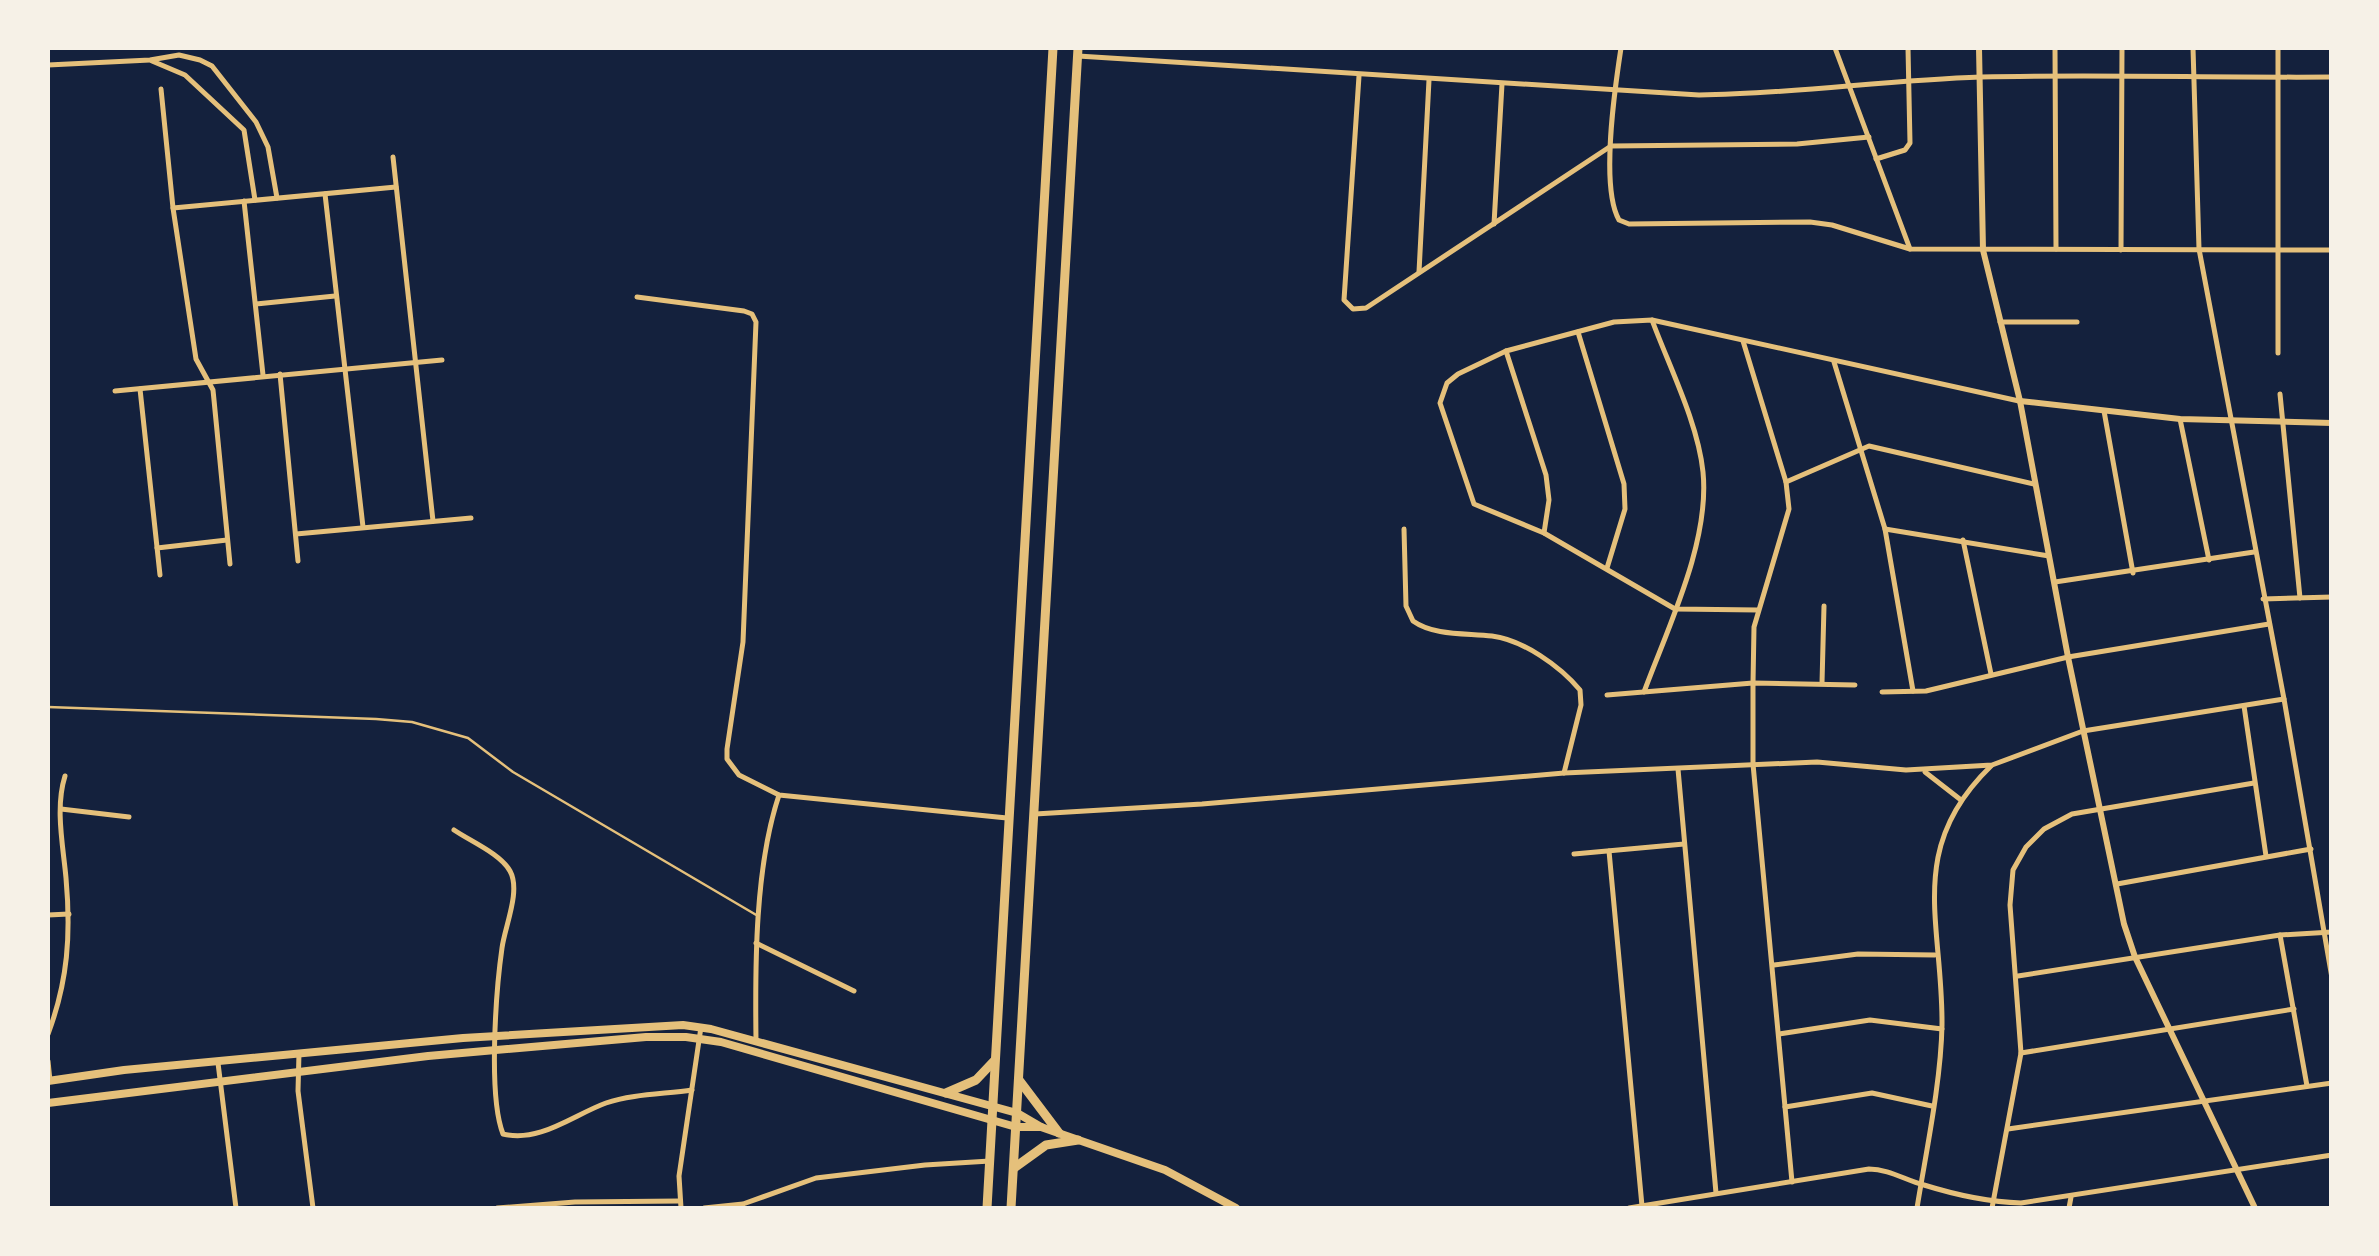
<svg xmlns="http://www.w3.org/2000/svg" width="2379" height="1256" font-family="'Fira Sans',sans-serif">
  <rect width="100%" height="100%" fill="#14213d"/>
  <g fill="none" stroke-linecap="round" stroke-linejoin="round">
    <!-- service -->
    <path stroke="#e5c07b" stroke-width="2.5" d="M 48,707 L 376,719 L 412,722 L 468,738 L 513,772 L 758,916"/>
    <!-- minor -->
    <g stroke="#e5c07b" stroke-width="5">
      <path d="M 1621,48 C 1615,87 1600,187 1619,220 L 1629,224 L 1810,222 L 1832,225 L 1910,249 L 2332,250"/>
      <path d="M 1835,48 L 1910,249"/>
      <path d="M 2055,48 L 2056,249"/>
      <path d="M 2193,48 L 2199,249 L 2284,699 L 2332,978"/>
      <path d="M 2278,48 L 2278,353"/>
      <path d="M 1078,56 L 1699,95 C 1793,94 1886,80 1981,77 C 2098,74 2215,78 2332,77"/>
      <path d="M 152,61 L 185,75 L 244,130 L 255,200"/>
      <path d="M 48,65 L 150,60 L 179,55 L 200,60 L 212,66 L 256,122 L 268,147 L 277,198"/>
      <path d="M 1359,76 L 1344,300 L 1353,309 L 1366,308 L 1611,146 L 1797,144 L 1869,137"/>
      <path d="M 161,89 L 173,208 L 196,359 L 213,390 L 214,400 L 230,564"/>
      <path d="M 393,157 L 433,521"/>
      <path d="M 1876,159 L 1905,150 L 1910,143 L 1908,48"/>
      <path d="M 325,194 L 363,527"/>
      <path d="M 244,201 L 263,375"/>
      <path d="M 173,208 L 396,187"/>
      <path d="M 1494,224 L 1502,84"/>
      <path d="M 2121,250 L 2122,48"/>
      <path d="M 1419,272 L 1429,80"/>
      <path d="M 637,297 L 744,311 L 752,314 L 756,322 L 743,642 L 727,749 L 727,759 L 739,775 L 779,795 L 1007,818"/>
      <path d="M 256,304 L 335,296"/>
      <path d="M 2000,322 L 2077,322"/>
      <path d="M 1578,332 L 1624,484 L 1625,509 L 1607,568"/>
      <path d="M 1743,341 L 1786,482 L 1789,509 L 1754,627 L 1753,683 L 1753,764 L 1792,1182"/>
      <path d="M 1506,351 L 1546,475 L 1549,500 L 1544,533"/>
      <path d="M 1834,362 L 1885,529 L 1913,691"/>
      <path d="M 280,374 L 298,561"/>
      <path d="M 140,389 L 160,575"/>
      <path d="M 115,391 L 442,360"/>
      <path d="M 2280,394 L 2300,598"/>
      <path d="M 2104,411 L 2133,573"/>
      <path d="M 2180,419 L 2209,560"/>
      <path d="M 1786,482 L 1869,446 L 2034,484"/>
      <path d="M 1404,529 L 1406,606 L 1413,621 C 1434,636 1466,633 1492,636 C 1523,640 1560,666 1580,690 L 1581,705 L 1564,773"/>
      <path d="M 1885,529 L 2049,556"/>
      <path d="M 296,534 L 471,518"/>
      <path d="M 1963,540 L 1991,674"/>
      <path d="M 157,548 L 227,540"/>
      <path d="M 2055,582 L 2254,552"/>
      <path d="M 2263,599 L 2332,597"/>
      <path d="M 1758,610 L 1675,609 L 1544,533 L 1474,504 L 1440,403 L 1447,383 L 1458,374 L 1506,351 L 1614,322 L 1652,320 L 2019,401"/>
      <path d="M 1822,683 L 1824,606"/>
      <path d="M 1644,692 C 1668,627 1710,542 1703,472 C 1698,423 1669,366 1652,320"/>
      <path d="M 1882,692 L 1926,691 L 2068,657 L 2269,624"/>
      <path d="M 1607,695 L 1753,683 L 1855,685"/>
      <path d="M 2244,706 L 2266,856"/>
      <path d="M 1678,769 L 1716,1193"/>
      <path d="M 1925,772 L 1961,800"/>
      <path d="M 61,809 L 129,817"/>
      <path d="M 1035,814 L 1202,804 L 1564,773 L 1817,762 L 1906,770 L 1992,765 L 2083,731 L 2284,699"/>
      <path d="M 454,830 C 470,841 501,854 510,871 C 521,891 505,926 502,948 C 496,990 488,1096 503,1134 C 540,1143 573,1115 606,1103 C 632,1094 665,1094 692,1090"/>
      <path d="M 1609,851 L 1642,1206"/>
      <path d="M 1574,854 L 1684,844"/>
      <path d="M 2117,884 L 2311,849"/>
      <path d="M 48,915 L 69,914"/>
      <path d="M 2280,935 L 2307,1086"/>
      <path d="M 756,943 L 854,991"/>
      <path d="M 1774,965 L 1858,954 L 1935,955"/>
      <path d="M 2018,976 L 2280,935 L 2332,932"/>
      <path d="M 48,1034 C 68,981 71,934 66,878 C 63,845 55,808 65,776"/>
      <path d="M 1779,1034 L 1870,1020 L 1942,1029"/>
      <path d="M 756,1040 C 755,964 755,867 779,795"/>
      <path d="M 299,1053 L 298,1091 L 313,1208"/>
      <path d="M 2021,1053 L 2294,1009"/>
      <path d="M 48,1061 L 50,1081"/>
      <path d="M 218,1063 L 236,1208"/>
      <path d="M 1785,1107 L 1872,1093 L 1932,1106"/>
      <path d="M 2008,1129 L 2332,1083"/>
      <path d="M 497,1208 L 575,1202 L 679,1201"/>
      <path d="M 681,1208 L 679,1176 L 701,1027"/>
      <path d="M 704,1208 L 743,1204 L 816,1178 L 925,1165 L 990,1161"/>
      <path d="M 1629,1208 L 1869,1169 C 1889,1169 1905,1180 1924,1185 C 1956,1195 1988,1202 2021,1203 L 2332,1155"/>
      <path d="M 1917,1208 C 1926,1152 1941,1082 1942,1025 C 1943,923 1905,849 1991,766"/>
      <path d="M 1992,1208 L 2021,1053 L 2010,905 L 2013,870 L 2026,847 L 2044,829 L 2072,814 L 2254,783"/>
      <path d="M 2069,1208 L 2071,1197"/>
    </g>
    <!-- tertiary -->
    <g stroke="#e5c07b" stroke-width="6">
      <path d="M 1979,48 L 1983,250 L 2020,401 L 2068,657 L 2124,924 L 2135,957 L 2255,1208"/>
      <path d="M 2020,401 L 2180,419 L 2332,423"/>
    </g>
    <!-- secondary -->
    <g stroke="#e5c07b" stroke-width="8">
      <path d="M 48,1081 L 124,1070 L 463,1038 L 683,1025 L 711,1029 L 1017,1113 L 1041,1127 L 1165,1170 L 1236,1208"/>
      <path d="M 48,1103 L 428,1056 L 646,1037 L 686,1037 L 721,1042 L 1016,1127 L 1041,1127"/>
    </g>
    <!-- primary -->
    <g stroke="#e5c07b" stroke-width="9">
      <path d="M 1019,1080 L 1059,1133"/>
      <path d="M 946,1093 L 976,1080 L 994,1061"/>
      <path d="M 1014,1168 L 1046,1145 L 1078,1140"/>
      <path d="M 987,1208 L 1053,48"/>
      <path d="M 1011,1208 L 1078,48"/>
    </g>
  </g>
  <!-- border -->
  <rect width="2379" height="1256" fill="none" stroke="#f6f1e7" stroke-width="100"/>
</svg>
